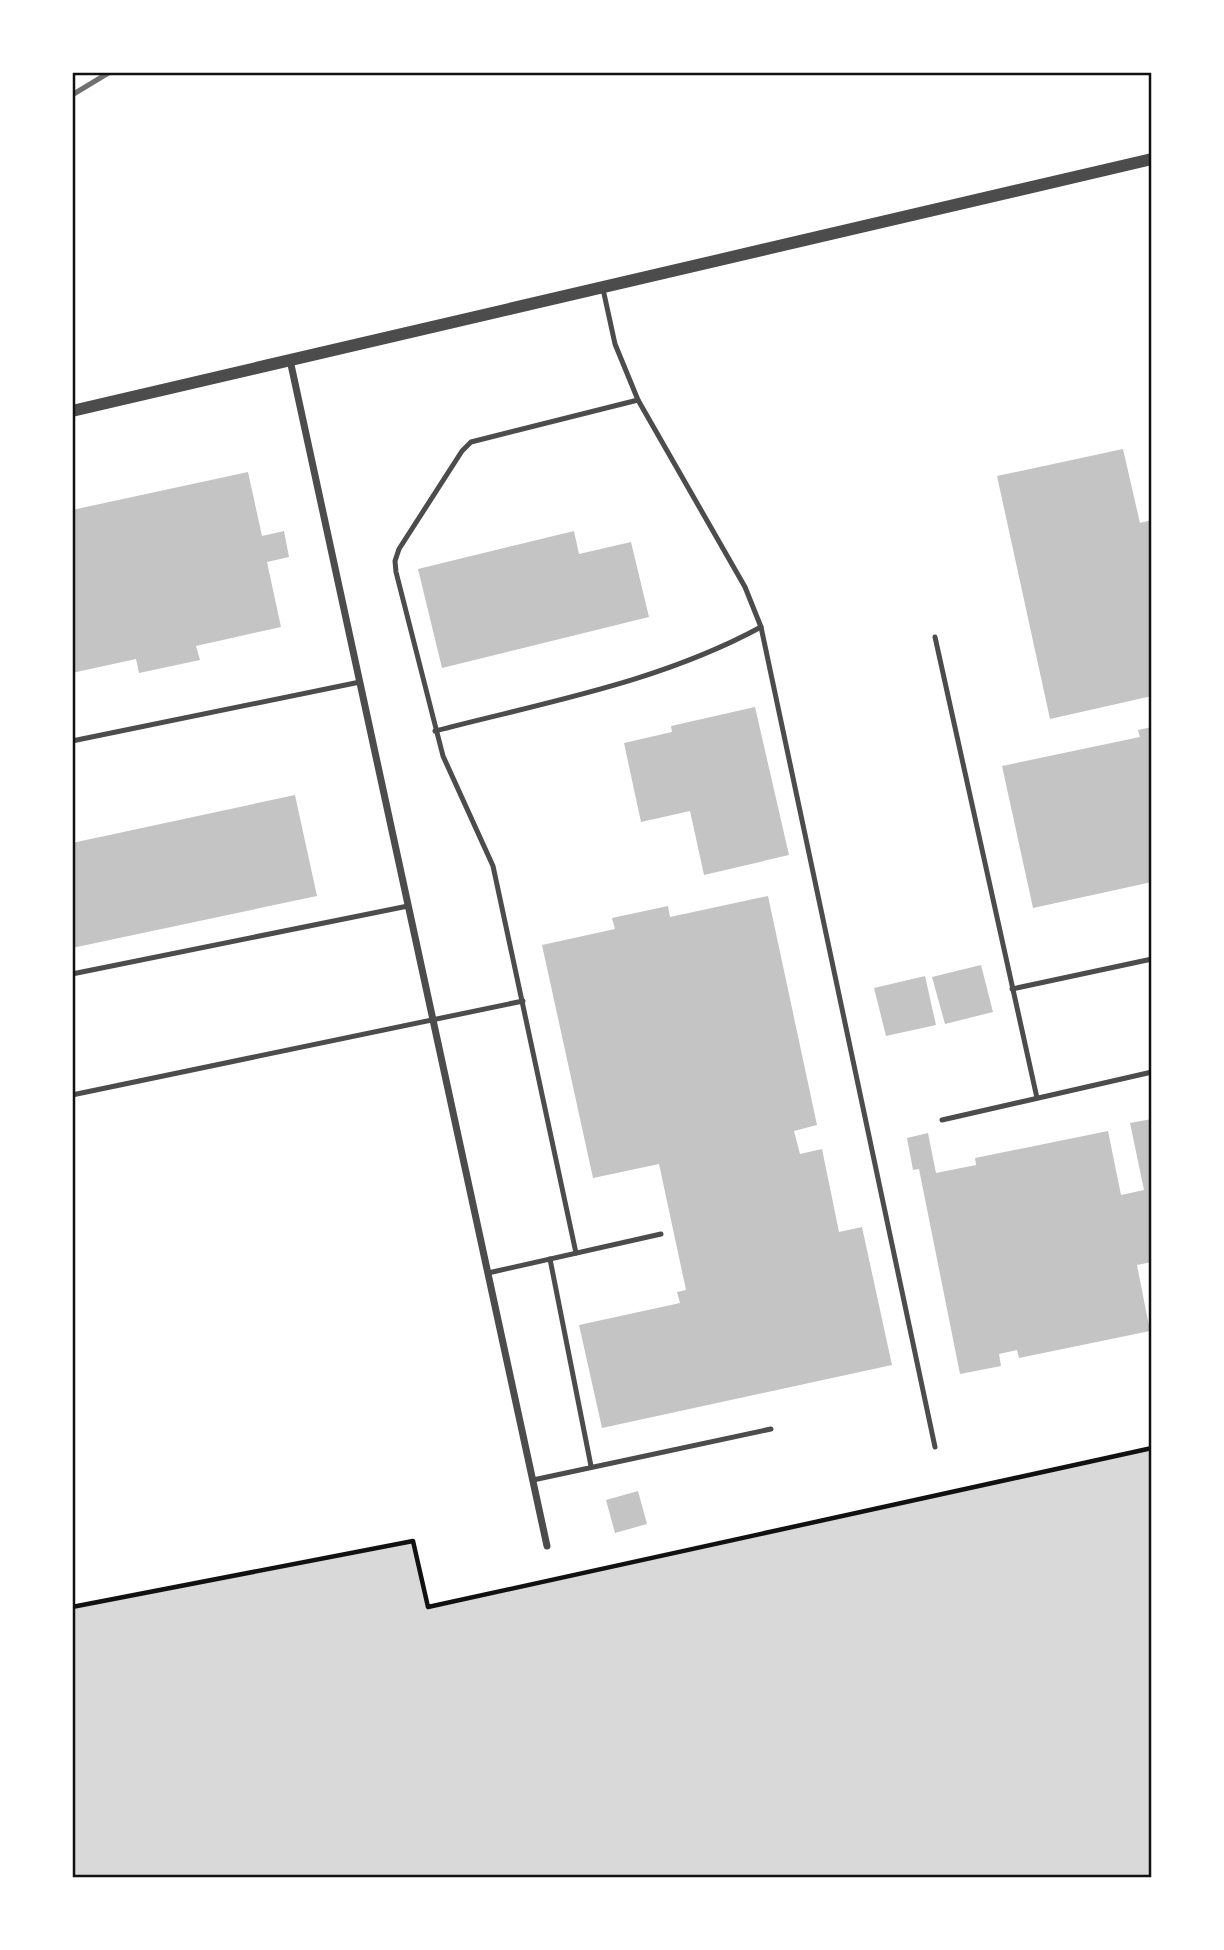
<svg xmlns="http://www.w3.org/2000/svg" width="1224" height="1950" font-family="'Archivo Narrow',sans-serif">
  <rect width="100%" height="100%" fill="#fff"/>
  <!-- water -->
  <path fill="#d9d9d9" d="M 1152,1448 L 1152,1878 L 72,1878 L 72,1607 L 413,1541 L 428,1606 Z"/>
  <!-- building -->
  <g fill="#c4c4c4">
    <path d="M 1123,449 L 1140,523 L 1152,520 L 1152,696 L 1050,719 L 997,476 Z"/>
    <path d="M 248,472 L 262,536 L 284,531 L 289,557 L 267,562 L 281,627 L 196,646 L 200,660 L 139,673 L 136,659 L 72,673 L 72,510 Z"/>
    <path d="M 574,531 L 579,554 L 631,542 L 649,617 L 442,668 L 418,569 Z"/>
    <path d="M 755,707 L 789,855 L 704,875 L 690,811 L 641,822 L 624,743 L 672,732 L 671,726 Z"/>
    <path d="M 1152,727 L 1152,882 L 1033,908 L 1002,766 L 1140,737 L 1138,730 Z"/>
    <path d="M 295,795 L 317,896 L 72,948 L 72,843 Z"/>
    <path d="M 768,896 L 817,1125 L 794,1131 L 800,1154 L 822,1149 L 839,1232 L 862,1227 L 892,1365 L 602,1428 L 579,1325 L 680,1303 L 677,1292 L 686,1290 L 659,1164 L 593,1178 L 542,945 L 615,929 L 612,918 L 668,906 L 670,917 Z"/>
    <path d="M 981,965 L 993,1012 L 945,1024 L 932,977 Z"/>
    <path d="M 925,976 L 936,1025 L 886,1036 L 874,988 Z"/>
    <path d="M 1152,1119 L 1152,1262 L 1137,1265 L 1150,1331 L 1019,1358 L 1017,1350 L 999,1354 L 1001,1366 L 960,1374 L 919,1169 L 913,1170 L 907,1138 L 928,1133 L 936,1173 L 976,1165 L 975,1158 L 1108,1131 L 1121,1195 L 1144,1190 L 1130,1123 Z"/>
    <path d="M 638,1491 L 647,1524 L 615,1533 L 606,1500 Z"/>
  </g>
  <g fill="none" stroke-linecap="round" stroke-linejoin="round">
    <!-- path -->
    <g stroke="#111" stroke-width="4.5">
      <path d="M 72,1607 L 413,1541 L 428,1607 L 1152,1448"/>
      <path d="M 72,1671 L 72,1674"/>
    </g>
    <!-- service -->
    <g stroke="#4c4c4c" stroke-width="5">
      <path d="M 603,289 L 615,344 L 638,400"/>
      <path d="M 935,637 L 1037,1098"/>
      <path d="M 435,731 C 546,702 660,682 761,627"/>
      <path d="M 72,741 L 360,682"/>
      <path d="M 72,974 L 408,906"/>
      <path d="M 1012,989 L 1152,959"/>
      <path d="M 72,1095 L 523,1001"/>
      <path d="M 942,1120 L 1152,1072"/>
      <path d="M 576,1253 L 493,866 L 443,756 L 396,572 L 395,561 L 399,549 L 462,451 L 471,442 L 638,400 L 745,587 L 761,627 L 935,1447"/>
      <path d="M 550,1259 L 591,1466"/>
      <path d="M 488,1273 L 661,1234"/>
      <path d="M 533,1480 L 771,1429"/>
    </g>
    <!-- minor -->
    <path stroke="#4c4c4c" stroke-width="7" d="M 290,360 L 547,1546"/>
    <!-- tertiary -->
    <path stroke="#4c4c4c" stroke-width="12" d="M 72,411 L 1152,159"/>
    <!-- rail -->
    <path stroke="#707070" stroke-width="5" d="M 72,95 L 110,72"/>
  </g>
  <!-- border -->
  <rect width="1224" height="1950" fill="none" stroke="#ffffff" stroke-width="147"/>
  <rect x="74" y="74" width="1076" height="1802" fill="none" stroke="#111" stroke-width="2.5"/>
</svg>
